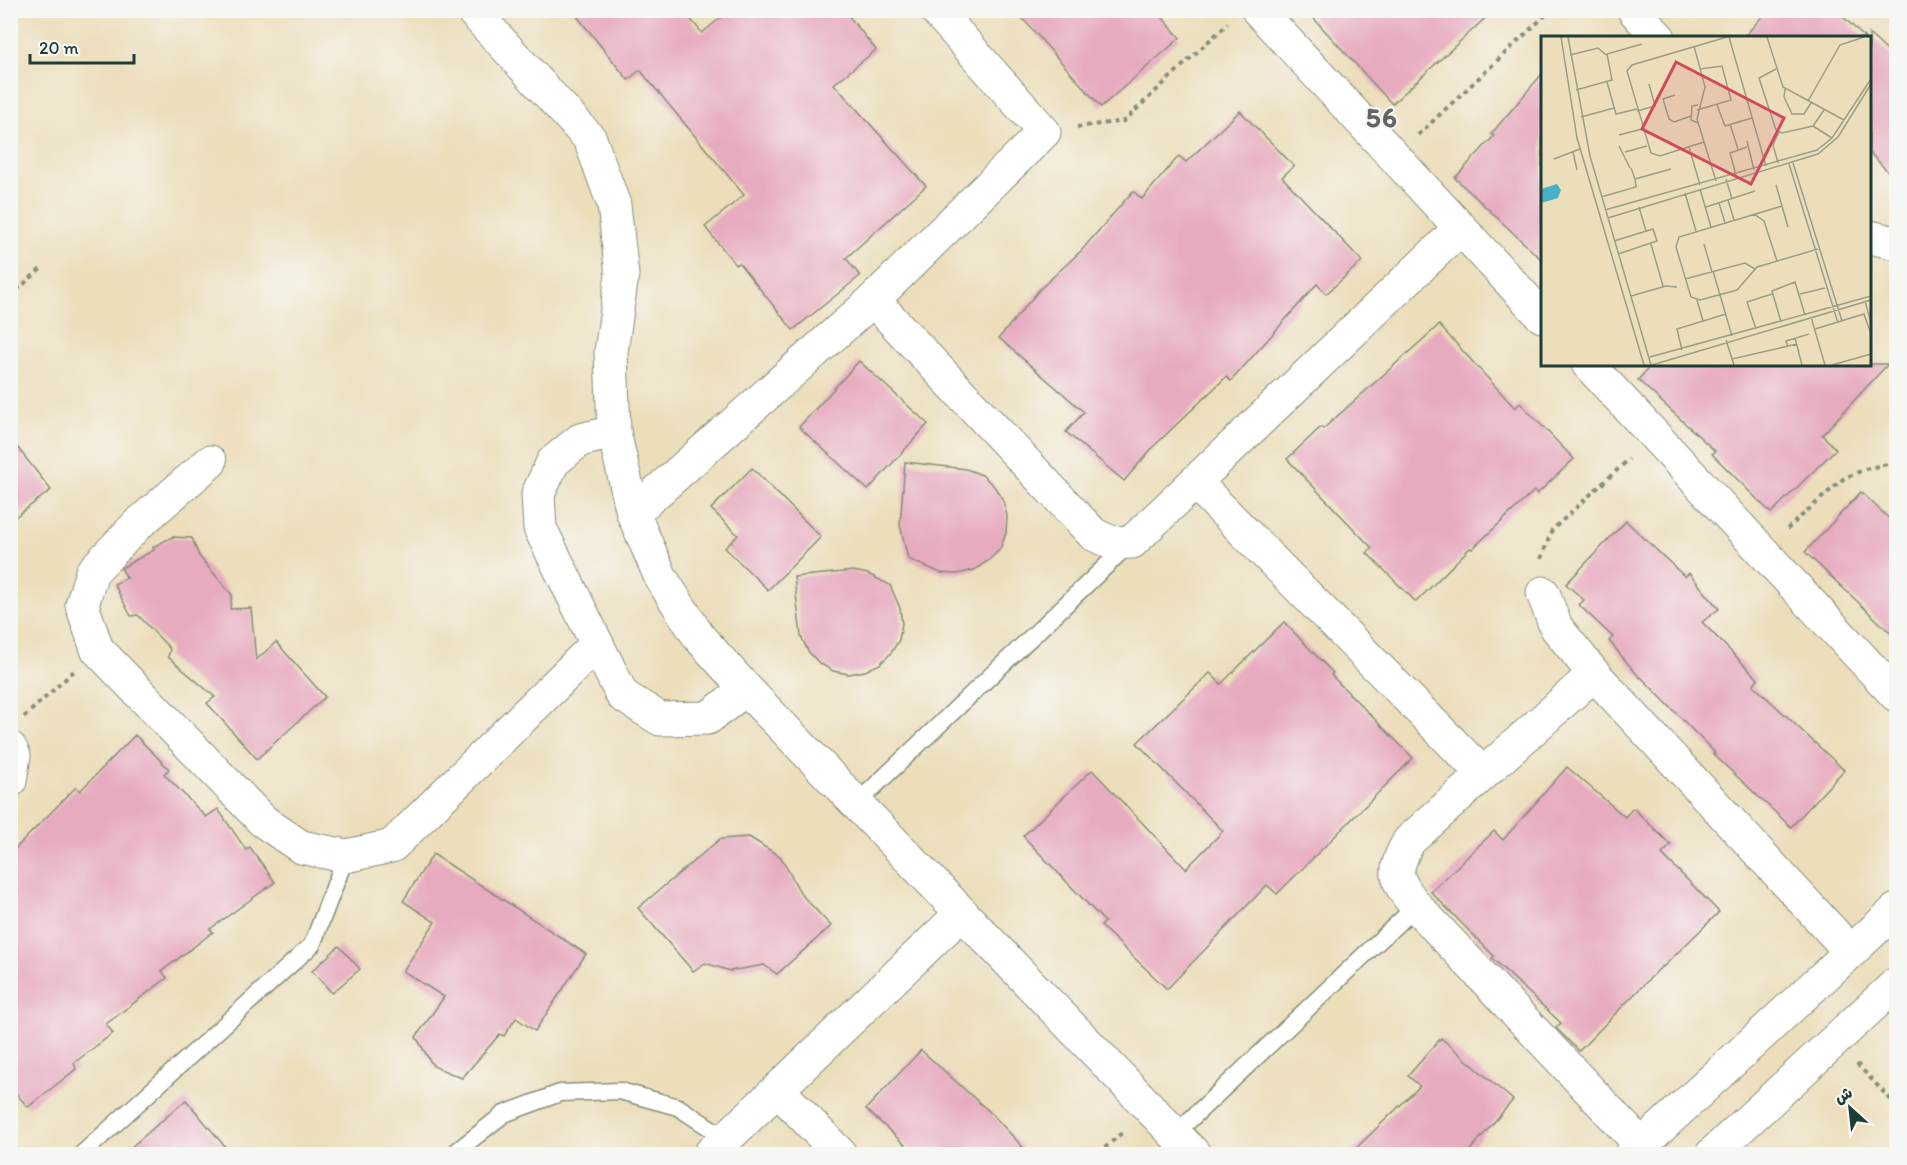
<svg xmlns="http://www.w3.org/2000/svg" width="1907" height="1165" font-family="Itim,'Playpen Sans Arabic',sans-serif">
  <rect width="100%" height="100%" fill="#f6f6f2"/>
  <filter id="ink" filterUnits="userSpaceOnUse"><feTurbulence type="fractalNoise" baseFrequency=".0167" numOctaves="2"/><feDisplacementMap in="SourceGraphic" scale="12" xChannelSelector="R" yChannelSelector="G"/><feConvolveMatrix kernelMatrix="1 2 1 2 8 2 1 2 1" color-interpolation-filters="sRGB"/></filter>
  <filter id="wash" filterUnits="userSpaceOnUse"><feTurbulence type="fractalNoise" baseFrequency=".008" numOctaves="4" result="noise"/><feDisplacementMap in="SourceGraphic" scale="24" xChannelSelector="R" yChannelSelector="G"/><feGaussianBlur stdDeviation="1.35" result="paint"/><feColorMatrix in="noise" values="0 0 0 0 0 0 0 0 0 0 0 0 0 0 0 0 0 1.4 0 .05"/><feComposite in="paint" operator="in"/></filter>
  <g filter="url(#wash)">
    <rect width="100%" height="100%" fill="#ecdebb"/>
    <g id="blocks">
      <!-- building -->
      <g fill="#e7abc0">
        <path d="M 572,10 L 683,10 L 702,33 L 730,10 L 844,10 L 876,50 L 834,84 L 926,186 L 846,258 L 860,276 L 793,330 L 739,263 L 736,265 L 705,227 L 744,195 L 640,70 L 628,80 Z"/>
        <path d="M 1015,10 L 1156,10 L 1180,38 L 1101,107 Z"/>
        <path d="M 1306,10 L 1494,10 L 1392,104 Z"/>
        <path d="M 1768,10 L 1836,10 L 1865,38 L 1743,38 Z"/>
        <path d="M 1869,34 L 1896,59 L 1896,180 L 1869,152 Z"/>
        <path d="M 1542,74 L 1542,260 L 1455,178 L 1494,136 L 1491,134 Z"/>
        <path d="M 1240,111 L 1294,166 L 1282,177 L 1362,261 L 1326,294 L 1317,284 L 1231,381 L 1226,377 L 1153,447 L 1124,481 L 1066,432 L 1084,412 L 999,338 L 1040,289 L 1081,251 L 1133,191 L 1142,199 L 1179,156 L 1186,162 Z"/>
        <path d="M 1439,325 L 1515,408 L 1520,403 L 1574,459 L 1537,494 L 1534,491 L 1472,549 L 1470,548 L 1416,602 L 1367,553 L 1372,548 L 1287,459 L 1321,427 L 1323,429 Z"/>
        <path d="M 859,361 L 928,424 L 868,490 L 799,427 Z"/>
        <path d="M 1652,364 L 1888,364 L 1822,435 L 1836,449 L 1771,513 L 1712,454 L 1715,451 L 1638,380 Z"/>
        <path d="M 10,438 L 51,490 L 10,521 Z"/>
        <path d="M 905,462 L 966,469 L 982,475 L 994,486 L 1003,500 L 1007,516 L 1006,533 L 1000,549 L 988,561 L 974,570 L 957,574 L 941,573 L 908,559 L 900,525 Z"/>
        <path d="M 752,468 L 821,537 L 768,590 L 725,548 L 738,535 L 711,509 Z"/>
        <path d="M 1861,492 L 1896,525 L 1896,638 L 1805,552 Z"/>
        <path d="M 1626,521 L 1685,577 L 1689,573 L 1719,609 L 1702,622 L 1758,679 L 1753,685 L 1844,770 L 1791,827 L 1713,754 L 1715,753 L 1641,677 L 1640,678 L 1609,641 L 1613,637 L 1579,605 L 1584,600 L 1566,584 Z"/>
        <path d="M 172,537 L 192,538 L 199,556 L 232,595 L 230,609 L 251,608 L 256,660 L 276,642 L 325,697 L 257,759 L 207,703 L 215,697 L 168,657 L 170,649 L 138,615 L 131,616 L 114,584 L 127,578 L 121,568 L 123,567 L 154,550 L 153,547 Z"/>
        <path d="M 853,571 L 868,574 L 890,585 L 900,608 L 902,624 L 899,640 L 891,653 L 880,664 L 865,671 L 849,674 L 833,671 L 819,663 L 808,651 L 801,636 L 794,577 Z"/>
        <path d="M 1284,622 L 1333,673 L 1331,675 L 1413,758 L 1277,894 L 1267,885 L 1167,989 L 1101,926 L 1105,922 L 1023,836 L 1092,770 L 1186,869 L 1223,831 L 1137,743 L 1210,673 L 1221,684 Z"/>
        <path d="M 135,735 L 169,769 L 164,774 L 206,817 L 218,809 L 246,850 L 250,847 L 275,882 L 210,929 L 213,932 L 162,971 L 167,978 L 106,1024 L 113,1033 L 74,1063 L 76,1069 L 28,1107 L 10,1087 L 10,854 L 76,787 L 80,791 Z"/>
        <path d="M 1567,767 L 1625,817 L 1633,808 L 1671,845 L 1662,854 L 1719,912 L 1663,967 L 1662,966 L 1579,1051 L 1556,1028 L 1561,1023 L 1492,958 L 1494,956 L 1431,892 L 1494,831 L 1503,840 Z"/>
        <path d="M 749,837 L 781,857 L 801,894 L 831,926 L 777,974 L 764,965 L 730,971 L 705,963 L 693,971 L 638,908 L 720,839 Z"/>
        <path d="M 433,854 L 586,954 L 535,1031 L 516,1018 L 504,1036 L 500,1034 L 462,1078 L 433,1066 L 416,1037 L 444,997 L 403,971 L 435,922 L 403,901 Z"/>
        <path d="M 339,946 L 360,969 L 332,993 L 312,971 Z"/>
        <path d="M 1441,1038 L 1513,1100 L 1466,1155 L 1349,1155 L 1420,1086 L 1408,1076 Z"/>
        <path d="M 921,1050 L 993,1115 L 1030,1155 L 916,1155 L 866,1109 Z"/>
        <path d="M 186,1100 L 232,1155 L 122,1155 Z"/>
      </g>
    </g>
  </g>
  <g filter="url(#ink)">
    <use href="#blocks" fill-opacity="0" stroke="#868e78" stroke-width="1.5"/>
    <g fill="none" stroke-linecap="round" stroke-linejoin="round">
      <!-- lane casing -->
      <g stroke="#868e78" stroke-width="19">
        <g id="lane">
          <path d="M 857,803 L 1129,544"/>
          <path d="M 1175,1134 L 1416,906"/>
          <path d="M 457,1151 L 504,1114 L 560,1093 L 620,1091 L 678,1107 L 727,1139"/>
          <path d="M 82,1154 L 312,945 L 346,856"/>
        </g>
      </g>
      <!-- street casing -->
      <g stroke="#868e78" stroke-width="35">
        <g id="street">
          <path d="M 472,10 L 590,139 L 614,205 L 622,275 L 611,352 L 614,432 L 633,513 L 661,578 L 699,637 L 746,689 L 1194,1154"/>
          <path d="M 1258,10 L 1542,316"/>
          <path d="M 1634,10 L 1659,38"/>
          <path d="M 1870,237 L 1896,243"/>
          <path d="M 873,300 L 1093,534 L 1112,543 L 1132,542 L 1461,228"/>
          <path d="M 1588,364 L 1896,695"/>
          <path d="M 614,432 L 580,440 L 553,462 L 538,494 L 540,528 L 622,695 L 660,719 L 708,718 L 746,689"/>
          <path d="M 210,462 L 137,525 L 92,572 L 82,605 L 97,649 L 263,821 L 301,847 L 346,856 L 392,846 L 597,644"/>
          <path d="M 1195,482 L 1483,774"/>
          <path d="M 633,513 L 873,300 L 1044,132 L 936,10"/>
          <path d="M 1543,593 L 1556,627 L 1594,674 L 1851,952"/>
          <path d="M 1594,674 L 1409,841 C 1392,872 1394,878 1416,906 L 1642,1146"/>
          <path d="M 10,748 L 14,756 L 10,781"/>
          <path d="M 778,1090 L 840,1154"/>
          <path d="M 710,1154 L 962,913"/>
        </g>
      </g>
      <!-- secondary casing -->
      <g stroke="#868e78" stroke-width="35">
        <g id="secondary">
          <path d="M 1632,1154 L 1896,910"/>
          <path d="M 1712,1154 L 1896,984"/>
        </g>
      </g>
      <!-- path -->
      <g stroke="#868e78" stroke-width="4" stroke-dasharray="4.5 4.5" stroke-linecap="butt">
        <path d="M 1077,127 L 1124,121 L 1228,23"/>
        <path d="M 1418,135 L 1551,10"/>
        <path d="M 10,296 L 42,268"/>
        <path d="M 1787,529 L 1843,479 L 1865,469 L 1896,462"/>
        <path d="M 1541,559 L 1552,530 L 1629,459"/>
        <path d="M 24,717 L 74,671"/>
        <path d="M 1857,1064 L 1896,1105"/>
        <path d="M 1098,1154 L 1124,1131"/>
      </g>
      <!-- lane -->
      <use href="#lane" stroke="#fff" stroke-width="16"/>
      <!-- street -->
      <use href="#street" stroke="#fff" stroke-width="33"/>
      <!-- secondary -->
      <use href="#secondary" stroke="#fff" stroke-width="33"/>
    </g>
  </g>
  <g text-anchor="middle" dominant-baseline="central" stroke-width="4.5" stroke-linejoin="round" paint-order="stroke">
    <!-- district labels -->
    <g font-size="28" font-weight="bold" letter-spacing="1.5" fill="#656465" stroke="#f6f6f2">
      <text x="1382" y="117">56</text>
    </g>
  </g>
  <!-- overview -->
  <g transform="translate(1541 36)">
    <rect width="330" height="330" fill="#ecdebb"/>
    <path d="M 16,148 L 20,154 L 17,162 L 0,167 L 0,153 Z" fill="#48b0c7"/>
    <path fill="none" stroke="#9a9e85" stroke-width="1.5" d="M 20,1 L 36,102 L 103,329M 27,1 L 49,120 L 110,329M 188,1 L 225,130M 226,1 L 242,51 L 303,84M 153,10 L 164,51 L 156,83 L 175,145M 29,19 L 57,12 L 65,19M 235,33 L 218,42 L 235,94 L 241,97 L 272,90 L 283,74M 66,46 L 75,78 L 96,73M 244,53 L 243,61 L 251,78 L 263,78 L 270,67M 35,54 L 71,44 L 66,18 L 101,8M 134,59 L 122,63 L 128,83 L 133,86 L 150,80M 267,65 L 299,9 L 323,1M 157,69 L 151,70 L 150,84 L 157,87M 176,69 L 184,90 L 211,82M 156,74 L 190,64 L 181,30 L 159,33M 96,75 L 114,70 L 108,48M 40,81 L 73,72M 189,88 L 197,113M 272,90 L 291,102M 78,99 L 101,93M 206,105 L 213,134M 163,106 L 119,120 L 110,117 L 86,35 L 91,29 L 186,1M 78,110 L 89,132M 148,111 L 159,149M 32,116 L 36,134M 84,116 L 106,110M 13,123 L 39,113M 237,127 L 232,109 L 238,96M 252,127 L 301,285M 248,128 L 297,287M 90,132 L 94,143 L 130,133M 195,139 L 189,117 L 206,111M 185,143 L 191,163M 235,149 L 247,191M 159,153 L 170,191M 144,157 L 155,195M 60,161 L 95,151 L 94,143M 187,164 L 193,184M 178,167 L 184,187M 241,170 L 138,201 L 135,211 L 150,261 L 159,264 L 196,254 L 216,231 L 277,213M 98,171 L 105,195M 165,171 L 214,155M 64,174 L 276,114 L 291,102 L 330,43M 213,178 L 223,185 L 236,225M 67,182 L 277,118 L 297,101 L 330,48M 73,205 L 112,193 L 116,205 L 77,218M 110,208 L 122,250M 163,208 L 171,236M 172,235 L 191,300M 144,243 L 204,227 L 214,233M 259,258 L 284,252M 90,260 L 125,250 L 136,251M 156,264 L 162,285M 324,265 L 330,286M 270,281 L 284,329M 240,286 L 231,255 L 254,246 L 264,279M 215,293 L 206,266 L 231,258M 274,293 L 323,278 L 330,298M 254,302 L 261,329M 185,304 L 193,329M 247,311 L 245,305 L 268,298M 141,314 L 136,293 L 185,278M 109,321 L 330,260M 191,323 L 256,308M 111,329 L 330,264M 291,329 L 330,318"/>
    <path fill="#d1495b" fill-opacity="0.15" stroke="#d1495b" stroke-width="3" d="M 135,26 L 243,82 L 210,148 L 101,93 Z"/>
    <rect width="330" height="330" fill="none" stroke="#1f3d34" stroke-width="3"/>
  </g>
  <!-- margin -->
  <rect width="1907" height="1165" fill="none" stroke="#f6f6f2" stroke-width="36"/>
  <!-- north arrow -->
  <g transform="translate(1850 1108) rotate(333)" stroke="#f6f6f2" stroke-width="4.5" paint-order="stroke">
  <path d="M0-4.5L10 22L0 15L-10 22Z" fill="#1f3d34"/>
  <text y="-9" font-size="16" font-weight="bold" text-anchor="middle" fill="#1f3d34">ش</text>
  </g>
  <!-- scale -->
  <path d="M30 54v9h104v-9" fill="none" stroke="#1f3d34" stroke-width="3"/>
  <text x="39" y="54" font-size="18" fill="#1f3d34" stroke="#f6f6f2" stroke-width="4.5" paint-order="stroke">20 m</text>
</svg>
